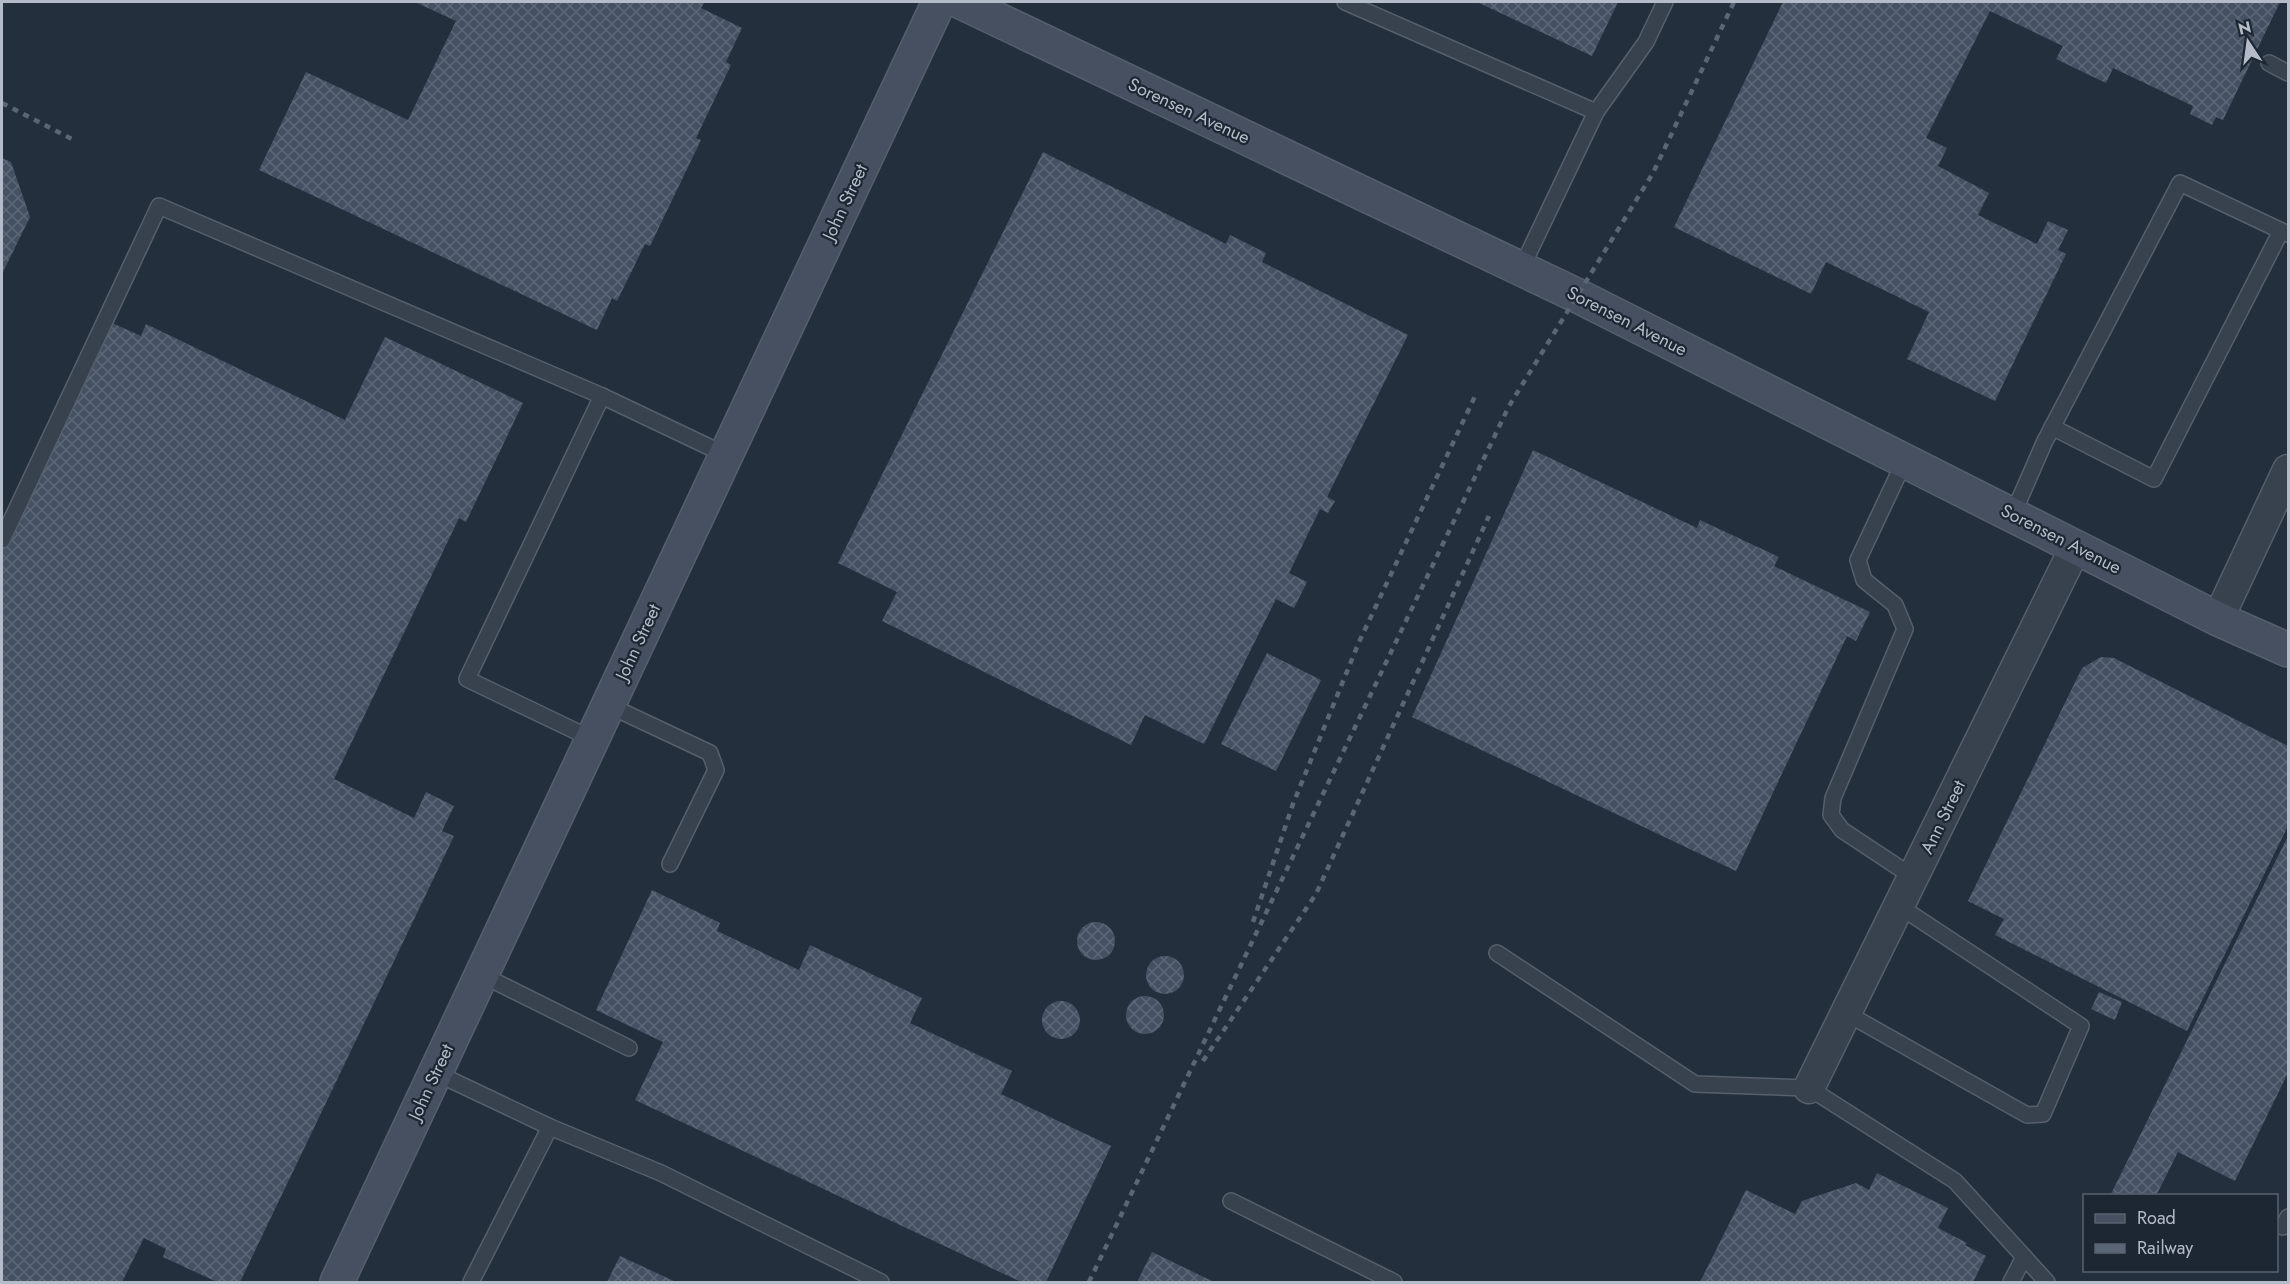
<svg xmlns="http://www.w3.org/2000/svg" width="2290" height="1284" font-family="Jost,sans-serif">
  <defs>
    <pattern id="building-cross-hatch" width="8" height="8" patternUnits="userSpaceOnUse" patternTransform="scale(1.5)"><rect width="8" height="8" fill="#455162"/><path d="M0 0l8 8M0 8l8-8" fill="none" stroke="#5d6877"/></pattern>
  </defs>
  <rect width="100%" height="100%" fill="#242f3e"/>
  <!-- building -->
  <g fill="url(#building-cross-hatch)">
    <path d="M 415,2 L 701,2 L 704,3 L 701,8 L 742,28 L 726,62 L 731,65 L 696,138 L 701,140 L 650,246 L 645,244 L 617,301 L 612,298 L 597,330 L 259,170 L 306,72 L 408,120 L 456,21 Z"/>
    <path d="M 1477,2 L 1618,2 L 1592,56 Z"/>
    <path d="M 1783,2 L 2280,2 L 2223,120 L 2216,117 L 2212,125 L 2190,114 L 2193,106 L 2113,68 L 2106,83 L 2056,59 L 2063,46 L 1990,11 L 1926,138 L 1947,148 L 1938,166 L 1989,193 L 1978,215 L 2037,244 L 2048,221 L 2068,230 L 2058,250 L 2066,254 L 1995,401 L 1907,359 L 1929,312 L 1826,262 L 1811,294 L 1674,227 Z"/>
    <path d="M 1043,152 L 1226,244 L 1230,235 L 1266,253 L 1262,262 L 1408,335 L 1327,497 L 1335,501 L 1328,513 L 1320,509 L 1289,573 L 1307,582 L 1294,608 L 1276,599 L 1204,744 L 1145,715 L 1131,745 L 882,621 L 897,592 L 838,563 Z"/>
    <path d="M 2,158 L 11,162 L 30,217 L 2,274 Z"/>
    <path d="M 110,322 L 141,336 L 146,324 L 345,420 L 385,337 L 523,403 L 466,522 L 459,518 L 334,779 L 414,818 L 426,792 L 454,806 L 442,831 L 454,836 L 240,1282 L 217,1282 L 163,1257 L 166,1249 L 144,1238 L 122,1282 L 2,1282 L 2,549 Z"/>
    <path d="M 1533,450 L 1697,528 L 1700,520 L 1779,557 L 1774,566 L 1870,612 L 1856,641 L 1847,636 L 1736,871 L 1412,717 Z"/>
    <path d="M 1267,653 L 1321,680 L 1276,771 L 1221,744 Z"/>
    <path d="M 2101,657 L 2114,658 L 2288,746 L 2288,826 L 2187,1031 L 1995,935 L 2004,919 L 1968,901 L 2082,668 Z"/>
    <path d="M 2288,836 L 2288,1073 L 2235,1181 L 2178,1152 L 2156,1196 L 2110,1196 Z"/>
    <path d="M 652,890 L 720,923 L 717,931 L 799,970 L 810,945 L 922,998 L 910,1023 L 1012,1071 L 1001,1094 L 1111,1146 L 1046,1282 L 1021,1282 L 635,1100 L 663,1042 L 596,1010 Z"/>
    <circle cx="1096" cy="941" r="19"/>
    <circle cx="1165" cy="975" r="19"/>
    <path d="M 2099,992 L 2122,1002 L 2115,1020 L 2091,1009 Z"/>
    <circle cx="1145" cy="1015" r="19"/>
    <circle cx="1061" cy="1020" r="19"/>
    <path d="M 1877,1173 L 1948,1208 L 1938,1228 L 1967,1243 L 1965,1245 L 1986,1256 L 1973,1282 L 1700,1282 L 1746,1190 L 1795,1214 L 1802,1201 L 1856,1183 L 1869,1190 Z"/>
    <path d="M 1152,1252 L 1214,1282 L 1137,1282 Z"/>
    <path d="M 620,1256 L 676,1282 L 607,1282 Z"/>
  </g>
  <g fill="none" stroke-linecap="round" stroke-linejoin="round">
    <!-- lane casing -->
    <g stroke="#565f6c" stroke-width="18">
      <g id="lane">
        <path d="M 1345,2 L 1596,112 L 1521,269"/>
        <path d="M 2269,63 L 2288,73"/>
        <path d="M 1596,112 L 1646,42 L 1665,2"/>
        <path d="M 2052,427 L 2154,479 L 2281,231"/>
        <path d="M 1905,460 L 1858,560 L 1864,580 L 1895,605 L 1905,629 L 1833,798 L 1831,815 L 1842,830 L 1913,877"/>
        <path d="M 2013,514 L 2044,443 L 2180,183 L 2288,234"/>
        <path d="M 2,540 L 159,206 L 602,396"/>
        <path d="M 608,705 L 710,753 L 716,770 L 670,864"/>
        <path d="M 592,739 L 467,679 L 602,396 L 726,455"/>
        <path d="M 1497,953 L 1695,1084 L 1809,1088 L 1955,1181 L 2047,1282"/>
        <path d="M 482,975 L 629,1048"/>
        <path d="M 1846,1013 L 2027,1115 L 2043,1114 L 2081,1026 L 1899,906"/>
        <path d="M 436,1073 L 550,1127 L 471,1282"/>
        <path d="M 550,1127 L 661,1173 L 881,1282"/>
        <path d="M 1231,1201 L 1394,1282"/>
        <path d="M 2283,1227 L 2288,1217"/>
        <path d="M 2011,1282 L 2024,1257"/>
      </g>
    </g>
    <!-- street casing -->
    <g stroke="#565f6c" stroke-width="33">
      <g id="street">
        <path d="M 2218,619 L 2288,470"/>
        <path d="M 1809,1088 L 2076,546"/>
      </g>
    </g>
    <!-- secondary casing -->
    <g stroke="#565f6c" stroke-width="36">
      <g id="secondary">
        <path d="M 961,2 L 1576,295 L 2218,619 L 2288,650"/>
        <path d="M 337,1282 L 939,2"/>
      </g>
    </g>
    <!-- lane -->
    <use href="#lane" stroke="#38414e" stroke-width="15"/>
    <!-- street -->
    <use href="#street" stroke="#38414e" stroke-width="30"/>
    <!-- secondary -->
    <use href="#secondary" stroke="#465061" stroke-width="33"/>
    <!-- rail -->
    <g stroke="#5a6575" stroke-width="4.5" stroke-dasharray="6 6" stroke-linecap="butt">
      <path d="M 2,103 L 72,139"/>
      <path d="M 1253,922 L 1293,804 L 1359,642 L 1477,392"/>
      <path d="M 1203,1061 L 1316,894 L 1489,516"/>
      <path d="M 1089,1282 L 1509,406 L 1653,173 L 1734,2"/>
    </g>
  </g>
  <g text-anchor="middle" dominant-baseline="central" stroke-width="4.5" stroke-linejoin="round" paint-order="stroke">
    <!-- street labels -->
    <g font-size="18" fill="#b4bcc9" stroke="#1d2633">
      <text transform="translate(1189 111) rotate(25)">Sorensen Avenue</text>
      <text transform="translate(845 202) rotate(-65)">John Street</text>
      <text transform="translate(1627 321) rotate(27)">Sorensen Avenue</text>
      <text transform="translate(2061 539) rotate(27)">Sorensen Avenue</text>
      <text transform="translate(638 642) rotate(-65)">John Street</text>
      <text transform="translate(1943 817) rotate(-64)">Ann Street</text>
      <text transform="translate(431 1082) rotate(-65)">John Street</text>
    </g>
  </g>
  <!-- border -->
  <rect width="2290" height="1284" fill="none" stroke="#b4bcc9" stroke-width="6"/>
  <!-- legend -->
  <rect x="2083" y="1194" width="195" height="78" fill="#1d2633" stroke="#59626f" stroke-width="1.5"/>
  <rect x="2095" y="1214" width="30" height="9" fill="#465061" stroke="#59626f" stroke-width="1.5"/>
  <text x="2137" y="1224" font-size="18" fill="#b4bcc9">Road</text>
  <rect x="2095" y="1244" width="30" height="9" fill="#5a6575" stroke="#59626f" stroke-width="1.5"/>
  <text x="2137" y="1254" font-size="18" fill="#b4bcc9">Railway</text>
  <!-- north arrow -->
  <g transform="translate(2248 42) rotate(347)" stroke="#1d2633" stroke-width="4.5" paint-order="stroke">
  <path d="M0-4.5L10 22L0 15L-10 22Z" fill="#b4bcc9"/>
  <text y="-9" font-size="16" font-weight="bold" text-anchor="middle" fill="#b4bcc9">N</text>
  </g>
</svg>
